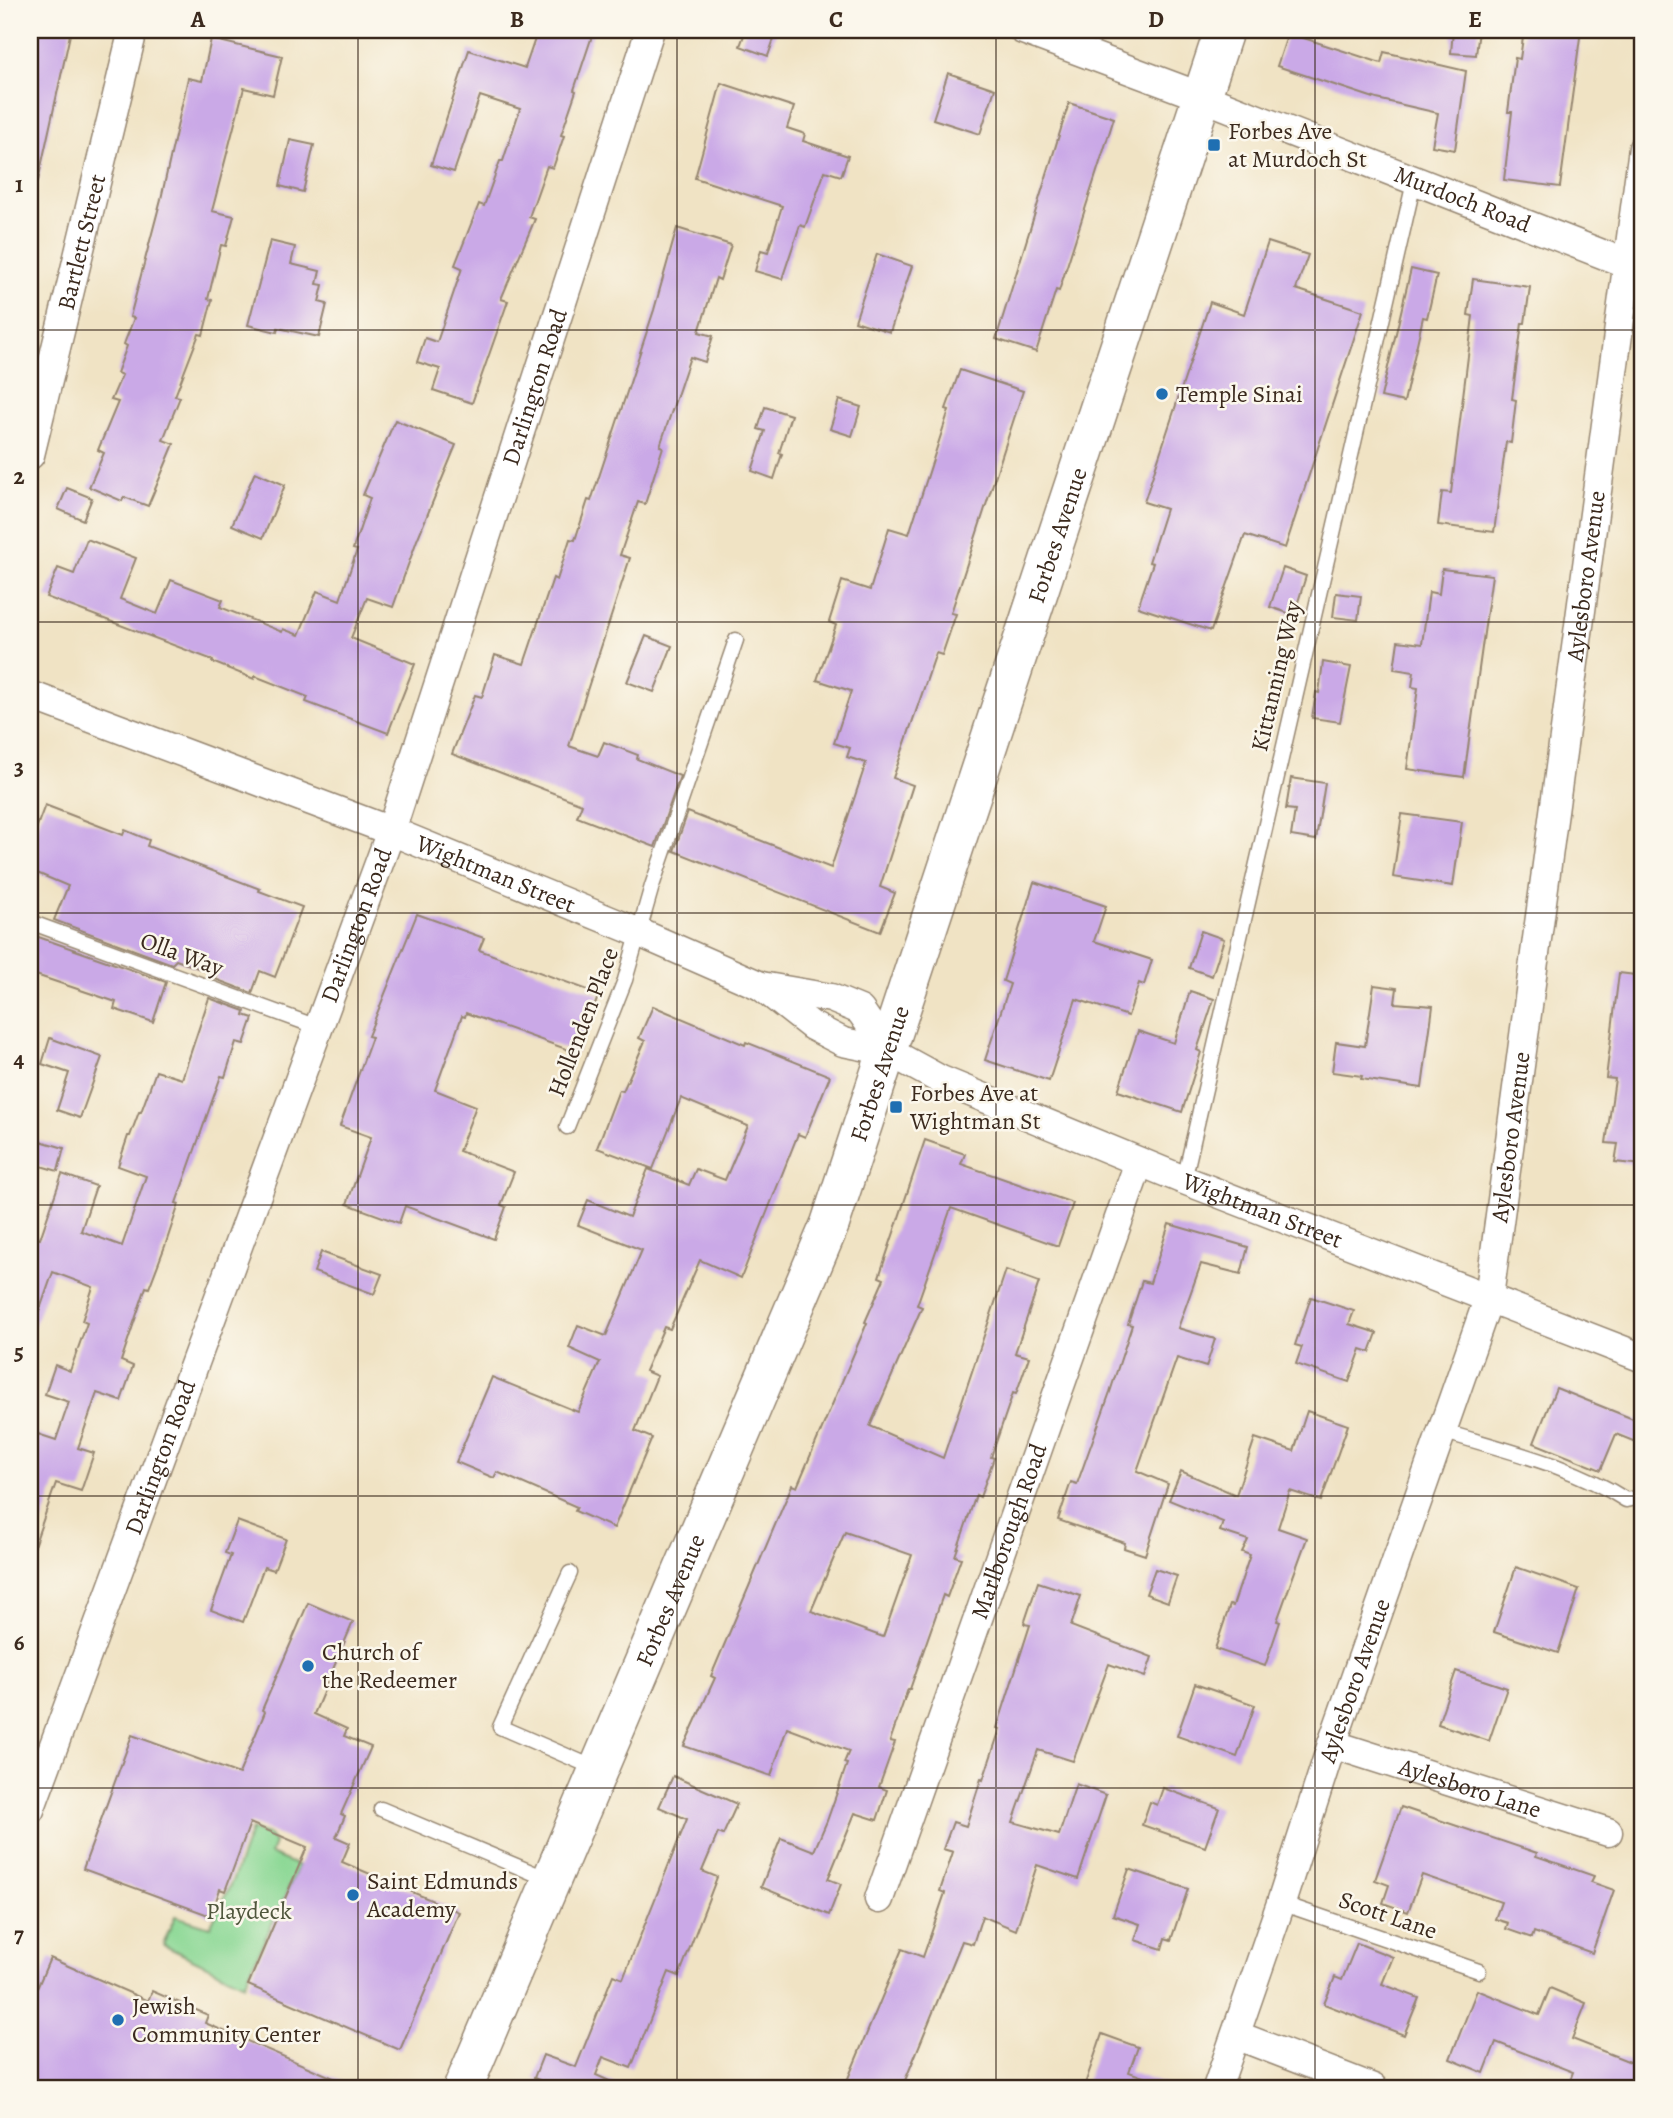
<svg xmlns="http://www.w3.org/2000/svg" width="1673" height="2118" font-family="Alegreya,serif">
  <rect width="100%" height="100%" fill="#fbf7ec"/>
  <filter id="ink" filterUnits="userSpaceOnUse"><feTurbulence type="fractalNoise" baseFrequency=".0143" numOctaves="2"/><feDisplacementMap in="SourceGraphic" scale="14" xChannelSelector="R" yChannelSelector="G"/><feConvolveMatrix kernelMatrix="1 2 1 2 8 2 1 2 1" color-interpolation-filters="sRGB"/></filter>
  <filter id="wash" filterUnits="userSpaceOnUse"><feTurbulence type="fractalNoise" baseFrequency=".00686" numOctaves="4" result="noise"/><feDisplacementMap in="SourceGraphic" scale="28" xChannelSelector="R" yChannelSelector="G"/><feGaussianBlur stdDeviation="1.57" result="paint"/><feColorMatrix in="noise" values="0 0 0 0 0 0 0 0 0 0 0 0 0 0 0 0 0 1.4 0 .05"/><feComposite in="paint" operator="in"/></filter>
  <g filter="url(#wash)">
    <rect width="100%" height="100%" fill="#f0e3c4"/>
    <!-- green -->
    <path fill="#8cd895" stroke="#64815a" stroke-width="2" d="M 251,1830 L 268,1835 L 274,1843 L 270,1854 L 299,1866 L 244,1984 L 163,1945 L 175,1916 L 210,1927 L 233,1879 Z"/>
    <g id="blocks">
      <!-- building -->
      <g fill="#caa9e7" fill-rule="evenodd">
        <path d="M 30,30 L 71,30 L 38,181 L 30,180 Z"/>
        <path d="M 538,30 L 594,30 L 574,90 L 576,91 L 561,135 L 564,136 L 553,168 L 547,166 L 529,217 L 535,219 L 501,299 L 508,301 L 472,403 L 433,390 L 440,369 L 417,362 L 425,338 L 437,342 L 462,268 L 455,265 L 479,204 L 484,206 L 500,161 L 503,161 L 520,109 L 480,96 L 454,172 L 431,165 L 469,50 L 525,68 Z"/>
        <path d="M 746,30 L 777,30 L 768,56 L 740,46 Z"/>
        <path d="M 1453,30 L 1479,30 L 1476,55 L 1451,53 Z"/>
        <path d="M 1524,30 L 1581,30 L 1560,187 L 1504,180 L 1512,112 L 1508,112 L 1515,58 L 1520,59 Z"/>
        <path d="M 1288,33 L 1381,63 L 1384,52 L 1466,71 L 1455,150 L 1432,146 L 1438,113 L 1377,99 L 1277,66 Z"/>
        <path d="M 211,39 L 282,56 L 273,95 L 244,88 L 212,211 L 234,216 L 226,246 L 221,245 L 208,299 L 212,300 L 203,335 L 199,334 L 175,396 L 180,397 L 163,440 L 174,444 L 148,506 L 124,497 L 122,501 L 89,487 L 104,453 L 98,450 L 118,402 L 111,400 L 122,375 L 117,373 L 127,346 L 124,344 L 134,318 L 130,317 L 161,199 L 188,78 L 202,81 Z"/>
        <path d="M 948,73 L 995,89 L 980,134 L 933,119 Z"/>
        <path d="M 721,83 L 794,107 L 787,128 L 805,134 L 803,141 L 848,156 L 841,176 L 825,171 L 805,227 L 800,225 L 782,279 L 755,271 L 761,250 L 768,252 L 782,206 L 695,178 Z"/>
        <path d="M 1069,103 L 1114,118 L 1059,291 L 1056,290 L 1036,352 L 996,339 Z"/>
        <path d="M 290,140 L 314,145 L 303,192 L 280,186 Z"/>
        <path d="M 677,228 L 731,245 L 720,280 L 716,278 L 699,332 L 713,336 L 705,362 L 690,357 L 660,446 L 663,447 L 645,504 L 638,502 L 620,555 L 630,558 L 569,746 L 598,756 L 604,742 L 638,755 L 637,759 L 680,776 L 655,847 L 577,817 L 582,804 L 452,754 L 475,695 L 482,697 L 495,655 L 524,664 L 553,578 L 557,580 L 570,539 L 575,540 L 588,500 L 591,501 L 654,310 Z"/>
        <path d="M 270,241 L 295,247 L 291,264 L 320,271 L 317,284 L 323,285 L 319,302 L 327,304 L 319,337 L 278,328 L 277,332 L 248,325 Z"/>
        <path d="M 1268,242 L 1308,255 L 1296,289 L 1363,311 L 1285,548 L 1245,535 L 1211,631 L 1138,607 L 1153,563 L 1149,562 L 1166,509 L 1144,502 L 1210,302 L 1244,314 Z"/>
        <path d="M 877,254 L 912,266 L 890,332 L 855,321 Z"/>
        <path d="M 1411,269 L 1437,275 L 1427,318 L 1423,317 L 1404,402 L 1381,397 Z"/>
        <path d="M 1473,279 L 1530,287 L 1525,323 L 1522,323 L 1512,399 L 1516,400 L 1511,443 L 1506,442 L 1494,532 L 1438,525 L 1442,492 L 1451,493 L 1473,316 L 1468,315 Z"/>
        <path d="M 960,370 L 1023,391 L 951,613 L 956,614 L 942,655 L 936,653 L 893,778 L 913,785 L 880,887 L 895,893 L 880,932 L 674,851 L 688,812 L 831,868 L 866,763 L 847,757 L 850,748 L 834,743 L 851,691 L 817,680 L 836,625 L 829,622 L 842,581 L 870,590 L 889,528 L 909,534 L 949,410 L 946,409 Z"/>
        <path d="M 839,400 L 861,407 L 852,436 L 830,429 Z"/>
        <path d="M 765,407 L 791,415 L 779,453 L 782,454 L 774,479 L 752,471 L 765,431 L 758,429 Z"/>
        <path d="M 395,420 L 456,445 L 417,540 L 393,607 L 367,598 L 351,638 L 415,664 L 388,733 L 306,702 L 308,697 L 255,676 L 254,679 L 212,662 L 213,660 L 46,597 L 58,568 L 74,574 L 87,539 L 136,558 L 120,599 L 157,614 L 171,580 L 223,600 L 220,607 L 282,632 L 283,629 L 299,635 L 317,591 L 340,600 L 357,550 L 353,549 L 370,498 L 363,495 Z"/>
        <path d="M 255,472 L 285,485 L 263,538 L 232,525 Z"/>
        <path d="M 67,488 L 92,498 L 83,520 L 58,509 Z"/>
        <path d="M 1283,568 L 1306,576 L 1294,615 L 1270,607 Z"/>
        <path d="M 1442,569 L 1492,575 L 1464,777 L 1407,769 L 1418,688 L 1412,687 L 1414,672 L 1394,669 L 1398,641 L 1422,644 L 1429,592 L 1439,594 Z"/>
        <path d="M 1336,593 L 1361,596 L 1358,620 L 1333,617 Z"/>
        <path d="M 646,636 L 672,646 L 654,692 L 627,682 Z"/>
        <path d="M 1323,662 L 1351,667 L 1340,722 L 1312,718 L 1316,692 L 1319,693 Z"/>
        <path d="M 1291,778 L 1325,783 L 1316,840 L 1291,836 L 1295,810 L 1286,809 Z"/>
        <path d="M 45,805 L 123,835 L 125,830 L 149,840 L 147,846 L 260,889 L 259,891 L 302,907 L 275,977 L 260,971 L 252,993 L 215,979 L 217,975 L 176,960 L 172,964 L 54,920 L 68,886 L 30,870 L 30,845 Z"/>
        <path d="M 1402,814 L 1462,822 L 1453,886 L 1393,877 Z"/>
        <path d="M 1034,882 L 1106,906 L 1094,941 L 1152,960 L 1144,985 L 1139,983 L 1128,1016 L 1076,999 L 1049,1081 L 985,1060 L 1010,984 L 1003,981 Z"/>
        <path d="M 417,914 L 484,938 L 479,950 L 599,994 L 577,1053 L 466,1013 L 465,1017 L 462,1016 L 435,1090 L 476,1106 L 459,1151 L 514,1172 L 501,1205 L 506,1207 L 494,1239 L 405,1206 L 399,1223 L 347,1204 L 371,1137 L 340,1126 L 372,1037 L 368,1036 Z"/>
        <path d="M 1201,931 L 1224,939 L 1212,976 L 1189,968 Z"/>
        <path d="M 30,934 L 166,982 L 153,1022 L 114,1009 L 116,1002 L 30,973 Z"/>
        <path d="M 1619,973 L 1643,976 L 1643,1165 L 1615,1162 L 1618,1144 L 1606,1143 L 1615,1079 L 1606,1078 Z"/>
        <path d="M 1374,985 L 1397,988 L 1395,1003 L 1433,1006 L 1422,1088 L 1361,1079 L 1362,1076 L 1332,1072 L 1336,1042 L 1365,1046 Z"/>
        <path d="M 1190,991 L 1214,999 L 1197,1050 L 1201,1052 L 1182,1112 L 1118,1091 L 1138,1031 L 1174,1043 Z"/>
        <path d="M 209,998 L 245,1011 L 244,1015 L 253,1018 L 244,1044 L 236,1042 L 225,1077 L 221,1076 L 176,1203 L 179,1204 L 165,1246 L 149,1288 L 146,1287 L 121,1361 L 133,1366 L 121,1401 L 97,1393 L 78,1448 L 94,1453 L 81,1491 L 56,1483 L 33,1549 L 30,1548 L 30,1456 L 38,1434 L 56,1440 L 69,1402 L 45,1394 L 55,1365 L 70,1371 L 87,1323 L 82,1321 L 93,1287 L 53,1272 L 33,1329 L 30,1328 L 30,1236 L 40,1239 L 62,1174 L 96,1186 L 81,1231 L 122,1246 L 146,1176 L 118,1166 L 128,1136 L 130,1136 L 139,1112 L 141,1112 L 156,1071 L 182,1079 Z"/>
        <path d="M 653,1006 L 745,1045 L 746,1042 L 830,1076 L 805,1137 L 798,1134 L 741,1278 L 700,1260 L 670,1329 L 664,1327 L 645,1371 L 657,1376 L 635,1431 L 652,1438 L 614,1528 L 575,1511 L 577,1507 L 497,1472 L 494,1478 L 456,1462 L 492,1377 L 578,1412 L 600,1362 L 569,1348 L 578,1325 L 606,1336 L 642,1250 L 578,1225 L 588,1200 L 629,1217 L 648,1169 L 689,1185 L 696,1169 L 725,1180 L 748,1126 L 681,1098 L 653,1169 L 597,1148 L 619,1090 L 623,1091 L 645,1041 L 639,1038 Z"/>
        <path d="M 50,1038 L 102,1057 L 80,1118 L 57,1110 L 69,1073 L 42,1064 Z"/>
        <path d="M 30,1138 L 64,1148 L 58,1171 L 30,1163 Z"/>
        <path d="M 925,1140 L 965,1154 L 961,1164 L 1073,1203 L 1058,1246 L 951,1208 L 917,1305 L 922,1307 L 870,1426 L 943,1458 L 1006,1270 L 1039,1282 L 1015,1353 L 1029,1357 L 1016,1394 L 1013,1393 L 991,1457 L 994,1458 L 980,1497 L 976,1495 L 955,1556 L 961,1558 L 947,1597 L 943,1595 L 910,1689 L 908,1689 L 890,1741 L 895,1742 L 879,1787 L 887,1790 L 877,1820 L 855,1813 L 828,1879 L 841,1884 L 829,1915 L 761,1887 L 781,1838 L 814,1851 L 827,1821 L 847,1764 L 844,1763 L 849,1751 L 787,1728 L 771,1776 L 684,1746 L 715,1678 L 711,1676 L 792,1485 L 797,1487 L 867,1323 L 865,1322 L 884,1279 L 879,1277 ZM 845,1532 L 912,1555 L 883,1637 L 811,1611 Z"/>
        <path d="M 1169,1224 L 1248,1247 L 1241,1274 L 1201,1264 L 1178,1328 L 1215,1339 L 1206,1367 L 1177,1358 L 1137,1471 L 1168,1484 L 1145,1555 L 1124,1548 L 1125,1543 L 1058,1520 L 1071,1482 L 1077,1484 L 1110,1392 L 1132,1325 L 1128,1324 L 1142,1281 L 1150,1283 Z"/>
        <path d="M 321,1252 L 382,1274 L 374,1294 L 314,1272 Z"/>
        <path d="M 1311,1297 L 1354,1311 L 1349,1324 L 1377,1333 L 1370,1352 L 1361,1349 L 1349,1382 L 1296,1364 L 1302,1347 L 1295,1345 Z"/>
        <path d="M 1556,1388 L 1643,1423 L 1643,1445 L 1616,1434 L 1601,1470 L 1534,1443 Z"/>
        <path d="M 1307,1411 L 1348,1425 L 1321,1501 L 1290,1491 L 1278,1528 L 1307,1538 L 1277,1621 L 1280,1622 L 1265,1666 L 1215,1649 L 1230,1605 L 1233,1606 L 1250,1555 L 1242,1552 L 1248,1540 L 1220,1531 L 1223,1522 L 1169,1500 L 1181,1471 L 1236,1495 L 1255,1438 L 1294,1451 Z"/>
        <path d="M 237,1521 L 286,1539 L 274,1570 L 264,1567 L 243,1622 L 211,1610 L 231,1555 L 225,1553 Z"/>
        <path d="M 1516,1567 L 1579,1589 L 1558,1653 L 1494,1632 Z"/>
        <path d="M 1155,1569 L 1177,1576 L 1168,1602 L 1146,1594 Z"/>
        <path d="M 1038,1582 L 1081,1596 L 1071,1626 L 1152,1657 L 1145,1677 L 1109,1664 L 1073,1761 L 1038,1750 L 1013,1822 L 1059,1835 L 1076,1784 L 1106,1795 L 1078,1879 L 1037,1865 L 1016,1930 L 982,1916 L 973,1944 L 962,1941 L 902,2088 L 844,2088 L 902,1949 L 923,1957 L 945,1893 L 940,1891 L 953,1852 L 943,1849 L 953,1822 L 966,1826 L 981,1779 L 983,1780 L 1000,1729 L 997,1728 L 1030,1625 L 1024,1624 Z"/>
        <path d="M 308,1603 L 353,1622 L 314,1714 L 347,1729 L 344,1736 L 371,1747 L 341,1814 L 345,1816 L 336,1837 L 350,1843 L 342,1862 L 459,1912 L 400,2050 L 248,1985 L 307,1847 L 250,1823 L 225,1891 L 220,1889 L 211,1916 L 83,1869 L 132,1735 L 239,1774 L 265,1712 L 262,1710 Z"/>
        <path d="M 1456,1671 L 1507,1688 L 1489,1741 L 1438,1724 Z"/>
        <path d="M 1195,1684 L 1255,1705 L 1237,1757 L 1177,1736 Z"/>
        <path d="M 673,1776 L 737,1804 L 723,1835 L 718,1833 L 702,1871 L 717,1877 L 679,1976 L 669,1972 L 631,2068 L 603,2057 L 596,2075 L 625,2088 L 536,2088 L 539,2080 L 534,2078 L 543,2055 L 576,2067 L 613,1975 L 623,1979 L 687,1819 L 659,1807 Z"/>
        <path d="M 1163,1788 L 1219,1808 L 1205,1847 L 1142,1825 L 1150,1802 L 1157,1805 Z"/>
        <path d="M 1401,1807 L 1537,1853 L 1536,1856 L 1594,1876 L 1591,1882 L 1614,1890 L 1592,1953 L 1534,1932 L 1532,1938 L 1506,1929 L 1508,1923 L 1495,1919 L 1501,1902 L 1422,1875 L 1408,1912 L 1383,1903 L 1389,1885 L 1375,1880 Z"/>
        <path d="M 1129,1869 L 1188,1889 L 1171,1940 L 1165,1938 L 1162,1949 L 1135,1940 L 1140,1924 L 1113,1915 Z"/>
        <path d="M 1357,1943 L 1393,1957 L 1382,1984 L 1419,1998 L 1404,2035 L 1324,2004 L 1335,1977 L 1342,1980 Z"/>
        <path d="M 50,1958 L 148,2001 L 152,1991 L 208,2015 L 205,2023 L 357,2088 L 30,2088 L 30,2005 Z"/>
        <path d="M 1550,1988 L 1586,2003 L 1572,2039 L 1643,2067 L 1643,2088 L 1567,2088 L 1573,2072 L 1496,2042 L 1484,2073 L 1450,2059 L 1477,1990 L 1539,2015 Z"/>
        <path d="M 1102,2034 L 1138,2047 L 1129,2072 L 1166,2085 L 1166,2088 L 1097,2088 L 1085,2084 Z"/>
      </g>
    </g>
  </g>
  <g filter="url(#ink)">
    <use href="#blocks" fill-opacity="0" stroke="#968671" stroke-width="2"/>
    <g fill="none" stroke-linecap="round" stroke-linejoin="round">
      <!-- service casing -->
      <g stroke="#968671" stroke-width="17">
        <g id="service">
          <path d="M 30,922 L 320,1028"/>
          <path d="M 567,1127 L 625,980 L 652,886 L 736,640"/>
          <path d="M 1184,1180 L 1414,182"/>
          <path d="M 1442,1431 C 1503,1450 1572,1465 1626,1500 L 1640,1497 L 1643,1490"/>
          <path d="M 570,1573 L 500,1727 L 597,1769"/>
          <path d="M 381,1809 L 550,1880"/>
          <path d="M 1281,1903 L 1479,1971"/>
        </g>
      </g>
      <!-- minor casing -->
      <g stroke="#968671" stroke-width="31">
        <g id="minor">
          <path id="s1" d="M 1023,30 L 1202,97 L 1643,270"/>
          <path id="s2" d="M 30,455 L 133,30"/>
          <path id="s3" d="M 30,695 L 391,831 L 640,933 L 761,986 L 831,998 L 860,1010 L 888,1051"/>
          <path id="s4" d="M 761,986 L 812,1026 L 843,1042 L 888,1051 L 941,1080 L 1184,1180 L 1643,1358"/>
          <path id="s5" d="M 1332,1744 L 1608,1832"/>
          <path id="s6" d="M 30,1810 L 391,831 L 650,30"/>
          <path id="s7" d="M 879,1899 L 1139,1162"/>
          <path d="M 1236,2035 L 1373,2088"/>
          <path id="s8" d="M 1217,2088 L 1281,1903 L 1332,1744 L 1489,1297 L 1643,148"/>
        </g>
      </g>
      <!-- primary casing -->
      <g stroke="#968671" stroke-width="41">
        <g id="primary">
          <path id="s9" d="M 463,2088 L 830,1224 L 1224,30"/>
        </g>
      </g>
      <!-- service -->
      <use href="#service" stroke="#fff" stroke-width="14"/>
      <!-- minor -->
      <use href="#minor" stroke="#fff" stroke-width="28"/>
      <!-- primary -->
      <use href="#primary" stroke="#fff" stroke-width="38"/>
    </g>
  </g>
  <!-- grid -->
  <path fill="none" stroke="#3b2a1e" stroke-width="2" stroke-opacity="0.55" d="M 358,30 L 358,2088M 677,30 L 677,2088M 996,30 L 996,2088M 1315,30 L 1315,2088M 30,330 L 1643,330M 30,622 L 1643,622M 30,913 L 1643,913M 30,1205 L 1643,1205M 30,1496 L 1643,1496M 30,1788 L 1643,1788"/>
  <!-- markers -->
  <g fill="#1f6fb2" stroke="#fbf7ec" stroke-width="2.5">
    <rect x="1207" y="138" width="14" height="14" rx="3.5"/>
    <circle cx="1162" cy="394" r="7"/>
    <rect x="889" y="1100" width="14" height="14" rx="3.5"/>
    <circle cx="308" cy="1666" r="7"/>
    <circle cx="353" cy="1895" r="7"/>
    <circle cx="118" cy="2020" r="7"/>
  </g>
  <g text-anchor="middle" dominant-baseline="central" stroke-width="5" stroke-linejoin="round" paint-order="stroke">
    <!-- poi labels -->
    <g font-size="24" fill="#3b2a1e" stroke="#fbf7ec" text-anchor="start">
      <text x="1228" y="131">Forbes Ave<tspan x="1228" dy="28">at Murdoch St</tspan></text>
      <text x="1176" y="394">Temple Sinai</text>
      <text x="910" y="1093">Forbes Ave at<tspan x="910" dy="28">Wightman St</tspan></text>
      <text x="322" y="1652">Church of<tspan x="322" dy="28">the Redeemer</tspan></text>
      <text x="367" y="1881">Saint Edmunds<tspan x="367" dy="28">Academy</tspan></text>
      <text x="132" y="2006">Jewish<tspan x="132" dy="28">Community Center</tspan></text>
    </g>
    <!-- street labels -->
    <g font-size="24" fill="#3b2a1e" stroke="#fbf7ec">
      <text stroke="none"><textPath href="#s1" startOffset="471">Murdoch Road</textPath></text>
      <text stroke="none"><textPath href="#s2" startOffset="219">Bartlett Street</textPath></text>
      <text stroke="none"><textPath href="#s6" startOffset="1510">Darlington Road</textPath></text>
      <text stroke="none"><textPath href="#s9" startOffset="1664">Forbes Avenue</textPath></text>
      <text stroke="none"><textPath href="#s8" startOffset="1564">Aylesboro Avenue</textPath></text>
      <text transform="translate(1276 676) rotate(-77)">Kittanning Way</text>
      <text stroke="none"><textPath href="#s3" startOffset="499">Wightman Street</textPath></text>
      <text stroke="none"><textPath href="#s6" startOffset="943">Darlington Road</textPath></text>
      <text transform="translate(182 954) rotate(20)">Olla Way</text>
      <text transform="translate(583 1022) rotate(-69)">Hollenden Place</text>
      <text stroke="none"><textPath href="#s9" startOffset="1097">Forbes Avenue</textPath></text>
      <text stroke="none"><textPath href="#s8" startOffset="998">Aylesboro Avenue</textPath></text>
      <text stroke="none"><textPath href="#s4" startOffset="553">Wightman Street</textPath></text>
      <text stroke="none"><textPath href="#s6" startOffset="376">Darlington Road</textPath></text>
      <text stroke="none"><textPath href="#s7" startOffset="390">Marlborough Road</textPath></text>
      <text stroke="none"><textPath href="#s9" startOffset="530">Forbes Avenue</textPath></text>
      <text stroke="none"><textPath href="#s8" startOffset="430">Aylesboro Avenue</textPath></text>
      <text stroke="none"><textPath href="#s5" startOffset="145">Aylesboro Lane</textPath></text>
      <text transform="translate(1388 1915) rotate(19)">Scott Lane</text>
    </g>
    <!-- park labels -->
    <g font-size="24" fill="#4f563c" stroke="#fbf7ec">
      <text x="249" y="1911">Playdeck</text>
    </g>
  </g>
  <!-- margin -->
  <rect width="1673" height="2118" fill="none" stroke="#fbf7ec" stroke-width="77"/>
  <rect x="38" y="38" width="1596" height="2042" fill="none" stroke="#3b2a1e" stroke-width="2.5"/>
  <g font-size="23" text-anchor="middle" font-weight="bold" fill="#3b2a1e">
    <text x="198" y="27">A</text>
    <text x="517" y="27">B</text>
    <text x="836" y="27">C</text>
    <text x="1156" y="27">D</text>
    <text x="1475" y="27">E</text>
    <text x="19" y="192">1</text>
    <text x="19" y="484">2</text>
    <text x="19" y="775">3</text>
    <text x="19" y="1067">4</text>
    <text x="19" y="1359">5</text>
    <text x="19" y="1650">6</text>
    <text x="19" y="1942">7</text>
  </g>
</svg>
